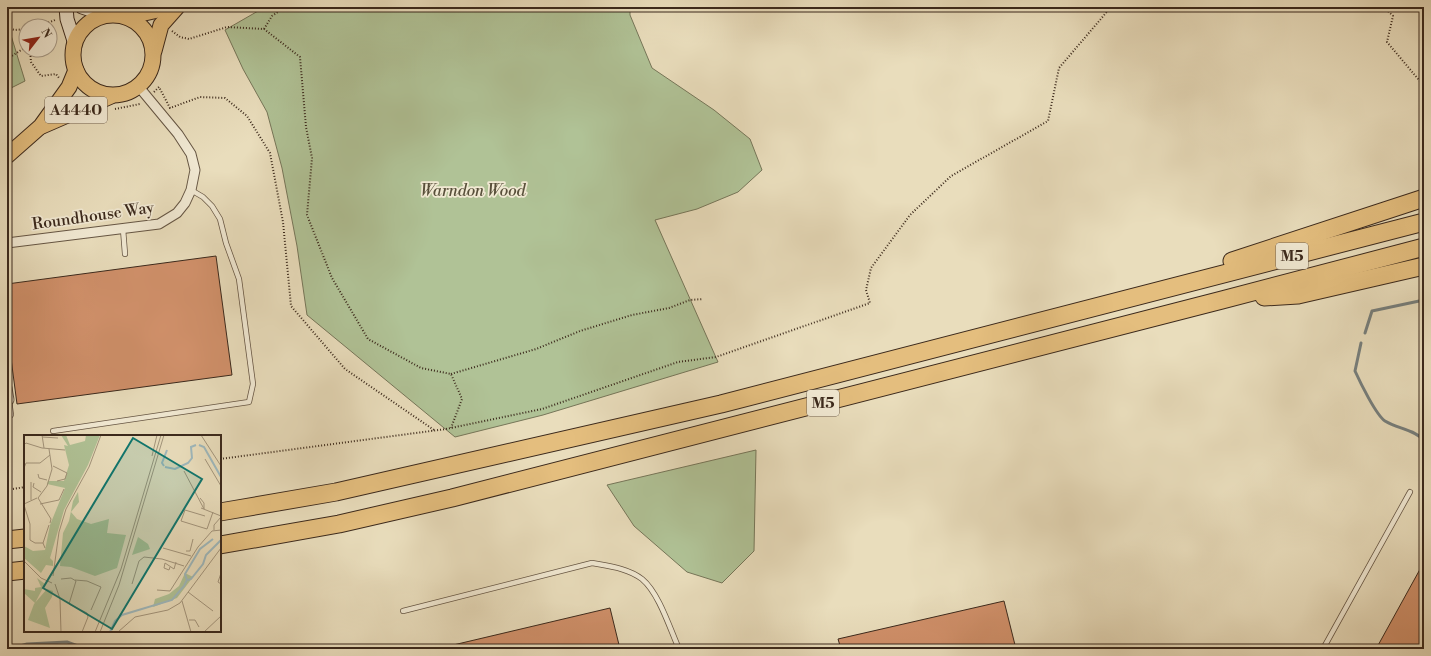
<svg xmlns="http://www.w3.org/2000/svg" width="1431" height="656" font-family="'Libre Bodoni',serif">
  <rect width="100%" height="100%" fill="#e9ddbc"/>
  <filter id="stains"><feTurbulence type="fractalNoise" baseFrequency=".005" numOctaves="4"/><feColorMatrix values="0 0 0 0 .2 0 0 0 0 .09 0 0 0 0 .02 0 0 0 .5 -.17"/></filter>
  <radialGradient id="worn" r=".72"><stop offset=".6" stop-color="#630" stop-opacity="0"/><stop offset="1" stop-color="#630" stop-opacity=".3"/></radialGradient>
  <!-- green -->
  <g fill="#b0c296" stroke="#767659">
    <path d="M 265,7 L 630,7 L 630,15 L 652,68 L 714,110 L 750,139 L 762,170 L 738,192 L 697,209 L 655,220 L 718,362 L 543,415 L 455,437 L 307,315 L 297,246 L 282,168 L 267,112 L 243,69 L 225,30 Z"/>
    <path d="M 7,31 L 10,32 L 25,81 L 7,90 Z"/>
    <path d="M 756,450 L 754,551 L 722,583 L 687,572 L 634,526 L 607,485 Z"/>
  </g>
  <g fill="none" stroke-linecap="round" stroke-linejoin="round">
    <!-- stream -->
    <g stroke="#767f7d" stroke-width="3">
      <path d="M 1365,333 L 1372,311 L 1424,300"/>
      <path d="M 1361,343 L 1355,371 C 1360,382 1376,415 1385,421 C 1398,429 1411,428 1424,440"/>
      <path d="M 10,649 L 27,644 L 67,642 L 86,649"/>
    </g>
  </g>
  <!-- building -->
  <g fill="#d0906a" stroke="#3b291c">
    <path d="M 216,256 L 232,375 L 17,404 L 7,328 L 7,284 Z"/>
    <path d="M 1424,562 L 1424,649 L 1376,649 Z"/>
    <path d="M 1004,601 L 1016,649 L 841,649 L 838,639 Z"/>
    <path d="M 610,608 L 620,649 L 450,649 L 449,646 Z"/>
  </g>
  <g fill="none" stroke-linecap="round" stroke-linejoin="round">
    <!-- lane casing -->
    <g stroke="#665644" stroke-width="6">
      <g id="lane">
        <path d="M 123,229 L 125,254"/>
        <path d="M 7,419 L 11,415 L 9,400"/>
        <path d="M 53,431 L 249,402 L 253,384 L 239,279 L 226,243 L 220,219 L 212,206 L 203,197 L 191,190"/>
        <path d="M 403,611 L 592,563 C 608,566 628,568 642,579 C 659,593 670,629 679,649"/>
        <path d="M 1323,649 L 1410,492"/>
      </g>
    </g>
    <!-- street casing -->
    <g stroke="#665644" stroke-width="11">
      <g id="street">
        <path d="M 7,243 L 159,224 L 177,213 L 185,203 L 191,190 L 195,170 L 191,154 L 178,134 L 139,87"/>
        <path d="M 7,388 L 9,400"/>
      </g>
    </g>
    <!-- secondary casing -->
    <g stroke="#3b291c" stroke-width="15">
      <g id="secondary">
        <path d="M 66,7 L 67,19 L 75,44"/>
        <path d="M 82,7 L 106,15"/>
      </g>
    </g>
    <!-- primary casing -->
    <g stroke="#3b291c" stroke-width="17">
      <g id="primary">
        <circle cx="113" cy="55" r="40"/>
        <path d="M 127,17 L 171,7"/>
        <path d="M 154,51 L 161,25 L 177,7"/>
        <path d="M 42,126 L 111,96"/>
        <path d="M 7,156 L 41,126 L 69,87 L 76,70"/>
      </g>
    </g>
    <!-- highway casing -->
    <g stroke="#3b291c" stroke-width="19">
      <g id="highway">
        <path d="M 1232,261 L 1424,198"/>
        <path d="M 1264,297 L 1298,295 L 1424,266"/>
        <path d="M 220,512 L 336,492 L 721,404 L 1424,222"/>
        <path d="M 7,540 L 25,538"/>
        <path d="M 220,545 L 339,524 L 452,498 L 1222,300 L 1424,247"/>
        <path d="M 7,572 L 25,570"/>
      </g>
    </g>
    <!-- path -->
    <g stroke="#3b291c" stroke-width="2" stroke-dasharray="1 2" stroke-linecap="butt">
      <path d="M 1384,7 L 1393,16 L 1387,42 L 1424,86"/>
      <path d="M 40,26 L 55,20"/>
      <path d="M 7,28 L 15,30 L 26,29"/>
      <path d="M 264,29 L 272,16 L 285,7"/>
      <path d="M 172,31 L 180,37 L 189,39 L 227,27 L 264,29 L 300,57 L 306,127 L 312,158 L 307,215 L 332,278 L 368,339 L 421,368 L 451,374 L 462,399 L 451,428"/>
      <path d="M 30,50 L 31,62 L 41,76 L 56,74 L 59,78"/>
      <path d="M 7,59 L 26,47"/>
      <path d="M 154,92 L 159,87 L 170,108 L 200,97 L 225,98 L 247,116 L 270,153 L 283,222 L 291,306 L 345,369 L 434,430"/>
      <path d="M 115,109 L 140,104"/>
      <path d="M 451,374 L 536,349 L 580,331 L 632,315 L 669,308 L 690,300 L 703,299"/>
      <path d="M 220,459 L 446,429 L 542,409 L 678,362 L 716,357 L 870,303 L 866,290 L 871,268 L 910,215 L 951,176 L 1048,121 L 1059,68 L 1111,7"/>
      <path d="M 7,490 L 25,487"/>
    </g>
    <!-- lane -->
    <use href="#lane" stroke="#f1e9d3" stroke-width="4.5"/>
    <!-- street -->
    <use href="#street" stroke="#f1e9d3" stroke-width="9"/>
    <!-- secondary -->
    <use href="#secondary" stroke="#f1e9d3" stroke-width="13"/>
    <!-- primary -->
    <use href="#primary" stroke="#e4be7e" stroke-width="15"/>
    <!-- highway -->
    <use href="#highway" stroke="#e4be7e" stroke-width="17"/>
  </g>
  <g text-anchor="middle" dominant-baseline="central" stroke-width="3.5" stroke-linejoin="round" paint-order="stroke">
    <!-- shield labels -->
    <g fill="#f1e9d3" stroke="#726353" stroke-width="1">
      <rect x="45" y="97" width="62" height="26" rx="3"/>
      <rect x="1276" y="243" width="32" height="26" rx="3"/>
      <rect x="807" y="390" width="32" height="26" rx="3"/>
    </g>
    <g font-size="15" font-weight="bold" fill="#3b291c">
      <text x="76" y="110">A4440</text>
      <text x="1292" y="256">M5</text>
      <text x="823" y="403">M5</text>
    </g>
    <!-- park labels -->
    <g font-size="16" font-style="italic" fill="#584f3a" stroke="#f1e9d3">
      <text x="473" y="191">Warndon Wood</text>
    </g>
    <!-- street labels -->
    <g font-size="16" fill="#3b291c" stroke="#f1e9d3">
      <text transform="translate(93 216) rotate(-8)">Roundhouse Way</text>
    </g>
  </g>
  <!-- overview -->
  <g transform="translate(24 435)">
    <rect width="197" height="197" fill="#e9ddbc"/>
    <path d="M 37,0 L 42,0 L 46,10 L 61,6 L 62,0 L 76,0 L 64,30 L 40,75 L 26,123 L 29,126 L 29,131 L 22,130 L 17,138 L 0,123 L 0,111 L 9,116 L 21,115 L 26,90 L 41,53 L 23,49 L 24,46 L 40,46 L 45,30 L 40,10 L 44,11 ZM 54,57 L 55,67 L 47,77 L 53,84 L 67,89 L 85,84 L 83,98 L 102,100 L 93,133 L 71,141 L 47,132 L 36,131 L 39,98 L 45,86 L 49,66 ZM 114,102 L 124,109 L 126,114 L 108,120 ZM 161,138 L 169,142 L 153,163 L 129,172 L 131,164 L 145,159 L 155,151 ZM 13,143 L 21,149 L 11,168 L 0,158 L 0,154 L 11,156 L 11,153 L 17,152 ZM 23,154 L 29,156 L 28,162 L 21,173 L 26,193 L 4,185 L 10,169 Z" fill="#b0c296"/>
    <path fill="none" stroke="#9eb8bd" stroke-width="2" d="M 175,10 L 180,12 L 197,42M 140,31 L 138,28 L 143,15M 141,32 L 151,34 L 164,28 L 168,23 L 167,12 L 172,10M 164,145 L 167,144 L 179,129 L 182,120 L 197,105M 86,197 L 91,186 L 98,180 L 148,165 L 160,151 L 163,145 L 161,139 L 176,114 L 189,104"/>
    <path fill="none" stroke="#a3957c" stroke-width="1" d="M 18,0 L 20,13M 177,0 L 197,31M 18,2 L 34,3M 0,10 L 2,8 L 18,13 L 41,15M 25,14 L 28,34 L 23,51 L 14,63 L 27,84 L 26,88M 128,21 L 133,0M 181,24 L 197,51M 29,31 L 43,38 L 41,44 L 33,46M 0,33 L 2,28 L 16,28 L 26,20M 160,36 L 180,74M 14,39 L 15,43 L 23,45M 10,48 L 9,52 L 17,57M 176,63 L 180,68 L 180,74M 7,65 L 7,47M 0,69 L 13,63M 16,69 L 35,65 L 40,54M 0,70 L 6,89 L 6,105 L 11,108 L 19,108M 177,73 L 197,81M 181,81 L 161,75 L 157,86 L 183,94 L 189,77M 190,95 L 190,90 L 197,82M 21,113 L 19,108 L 25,90M 139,113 L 167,121M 162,116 L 166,116 L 169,104M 0,126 L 17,143 L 28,148M 146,132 L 145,135 L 140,133 L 141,128 L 150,134 L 152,127M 197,138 L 194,147 L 197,149M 29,141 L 35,97 L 42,74 L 65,32 L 77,0M 37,144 L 47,143 L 52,146 L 45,169 L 63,178 L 64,182 L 58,197M 51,145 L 63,146 L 77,152 L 67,175M 31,149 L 36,164 L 37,197M 108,149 L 115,126 L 120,122 L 138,124 L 160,131M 133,155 L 146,156 L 174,112 L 188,96 L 197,95M 164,157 L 189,176M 158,166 L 167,197M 165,185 L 171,185 L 175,192M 71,197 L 97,134 L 137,0M 76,197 L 95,150 L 140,0M 94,197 L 111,182 L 144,175 L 156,168 L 197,113M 180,197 L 197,181"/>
    <path fill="#0f766e" fill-opacity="0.15" stroke="#0f766e" stroke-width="2" d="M 109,3 L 178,44 L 88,194 L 19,153 Z"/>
    <rect width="197" height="197" fill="none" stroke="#3b291c" stroke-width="2"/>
  </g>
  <!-- margin -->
  <rect width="1431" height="656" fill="none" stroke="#e9ddbc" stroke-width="24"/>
  <rect x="8" y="8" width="1415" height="640" fill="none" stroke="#3b291c" stroke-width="2"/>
  <rect x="12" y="12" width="1407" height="632" fill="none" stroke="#3b291c"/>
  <!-- north arrow -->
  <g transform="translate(38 38) rotate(59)"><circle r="19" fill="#f1e9d3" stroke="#a89c8a"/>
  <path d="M0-3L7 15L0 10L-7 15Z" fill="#8f2418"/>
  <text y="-6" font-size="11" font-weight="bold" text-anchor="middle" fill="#3b291c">N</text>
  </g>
  <rect width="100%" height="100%" filter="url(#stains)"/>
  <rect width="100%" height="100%" fill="url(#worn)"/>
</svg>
